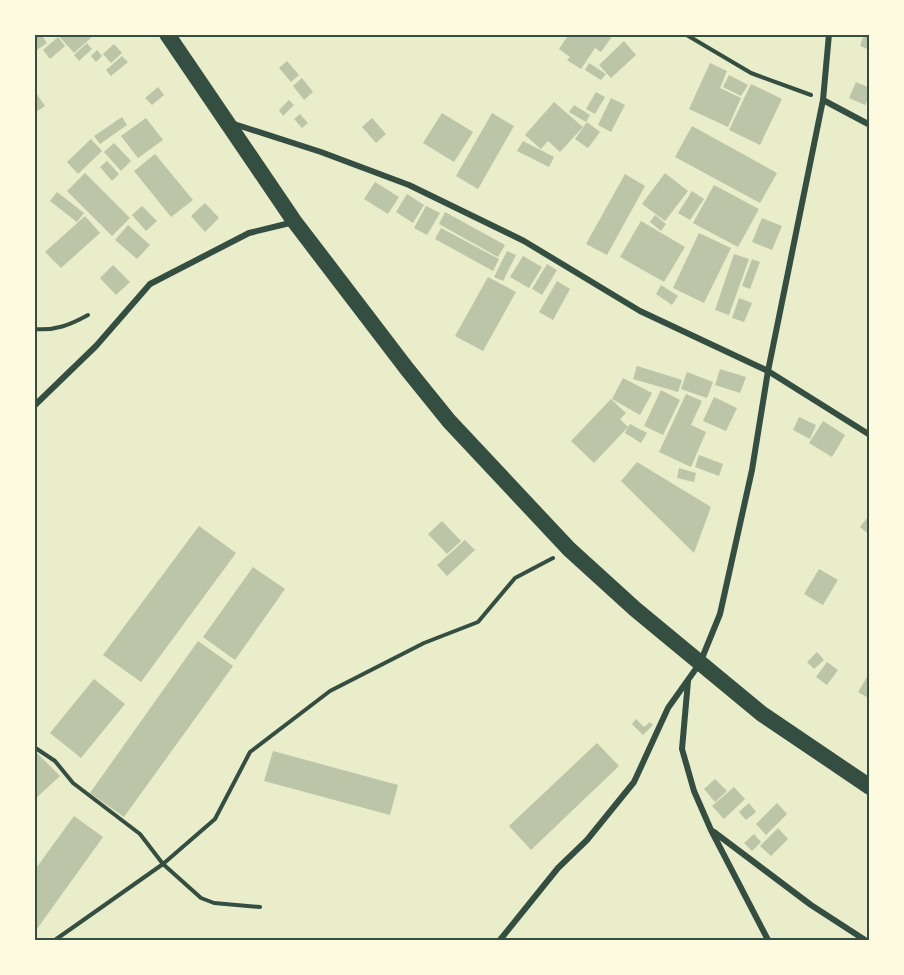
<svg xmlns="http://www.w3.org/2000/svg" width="904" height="975" font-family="'PT Sans',sans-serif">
  <rect width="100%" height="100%" fill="#e9edc9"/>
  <!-- building -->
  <g fill="#bcc5a7">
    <path d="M 34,34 L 41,34 L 47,43 L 34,52 Z"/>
    <path d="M 60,34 L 92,34 L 93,36 L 74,53 L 58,35 Z"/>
    <path d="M 569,34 L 607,34 L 611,38 L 601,52 L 595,48 L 581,69 L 567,60 L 570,57 L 559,49 Z"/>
    <path d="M 864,34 L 870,34 L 870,50 L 860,46 Z"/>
    <path d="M 58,37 L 65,46 L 50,59 L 43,50 Z"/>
    <path d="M 624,41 L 636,55 L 611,78 L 599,65 Z"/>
    <path d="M 87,43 L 92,49 L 79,61 L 74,55 Z"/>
    <path d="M 114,44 L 122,53 L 111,63 L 103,54 Z"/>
    <path d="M 97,50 L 102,56 L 96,62 L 91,56 Z"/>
    <path d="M 122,56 L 128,62 L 111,76 L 106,70 Z"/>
    <path d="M 287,61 L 299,75 L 291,82 L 279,68 Z"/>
    <path d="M 589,63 L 606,74 L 601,80 L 585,70 Z"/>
    <path d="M 710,63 L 727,71 L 720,88 L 741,98 L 728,127 L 689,109 Z"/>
    <path d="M 729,75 L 748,85 L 741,96 L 723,87 Z"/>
    <path d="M 302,78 L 313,92 L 304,100 L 293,86 Z"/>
    <path d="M 856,82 L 870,88 L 870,95 L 865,105 L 849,98 Z"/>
    <path d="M 751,84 L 782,99 L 760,145 L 729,130 Z"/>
    <path d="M 158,87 L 164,95 L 152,105 L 145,98 Z"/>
    <path d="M 34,90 L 45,106 L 34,113 Z"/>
    <path d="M 596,92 L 605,97 L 595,114 L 586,109 Z"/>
    <path d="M 611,98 L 625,105 L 611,132 L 598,125 Z"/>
    <path d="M 289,100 L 294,105 L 283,116 L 279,110 Z"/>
    <path d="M 554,102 L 583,127 L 560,152 L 548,141 L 541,149 L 525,135 Z"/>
    <path d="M 574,105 L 590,115 L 586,122 L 569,112 Z"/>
    <path d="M 442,113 L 473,132 L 454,162 L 423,143 Z"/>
    <path d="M 492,113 L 514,126 L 478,189 L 456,176 Z"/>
    <path d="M 300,114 L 308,123 L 302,128 L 294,119 Z"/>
    <path d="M 122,117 L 127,125 L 100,144 L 94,136 Z"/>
    <path d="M 146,118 L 163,140 L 138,158 L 121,136 Z"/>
    <path d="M 372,118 L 386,134 L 376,143 L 362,127 Z"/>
    <path d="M 587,122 L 600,132 L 588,148 L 575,139 Z"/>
    <path d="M 692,126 L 777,173 L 760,203 L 675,157 Z"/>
    <path d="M 91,139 L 102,151 L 78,174 L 67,162 Z"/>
    <path d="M 523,141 L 554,157 L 549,167 L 517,151 Z"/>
    <path d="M 114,143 L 131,161 L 121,171 L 104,152 Z"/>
    <path d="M 155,154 L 193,200 L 171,217 L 134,171 Z"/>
    <path d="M 107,161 L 119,174 L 112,181 L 100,167 Z"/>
    <path d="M 85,173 L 130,218 L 112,236 L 67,191 Z"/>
    <path d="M 665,173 L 688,191 L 665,221 L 642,204 Z"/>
    <path d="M 625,174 L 645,186 L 607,255 L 586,244 Z"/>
    <path d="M 375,182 L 399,197 L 388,214 L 364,199 Z"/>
    <path d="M 714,185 L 759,209 L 738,247 L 693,223 Z"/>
    <path d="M 692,191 L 704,199 L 690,220 L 678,213 Z"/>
    <path d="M 57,192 L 84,213 L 77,222 L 50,201 Z"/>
    <path d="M 407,194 L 424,205 L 413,223 L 396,212 Z"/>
    <path d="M 205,203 L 219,218 L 205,232 L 191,216 Z"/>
    <path d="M 142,206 L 157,221 L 146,231 L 132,215 Z"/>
    <path d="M 426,206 L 440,213 L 427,235 L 414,228 Z"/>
    <path d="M 445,212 L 505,245 L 498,257 L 439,224 Z"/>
    <path d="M 655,215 L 666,224 L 661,231 L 650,222 Z"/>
    <path d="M 85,216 L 100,233 L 61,268 L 45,252 Z"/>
    <path d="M 762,218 L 782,226 L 772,250 L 752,242 Z"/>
    <path d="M 641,221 L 685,247 L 664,282 L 620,257 Z"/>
    <path d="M 128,225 L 150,245 L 137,259 L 115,240 Z"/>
    <path d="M 441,228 L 499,259 L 493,271 L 435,239 Z"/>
    <path d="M 699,233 L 731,248 L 704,303 L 673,288 Z"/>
    <path d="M 507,251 L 516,255 L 503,281 L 494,277 Z"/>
    <path d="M 734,254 L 749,259 L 729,315 L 715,310 Z"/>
    <path d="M 523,256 L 542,267 L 529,288 L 510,277 Z"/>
    <path d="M 752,259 L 760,262 L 750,289 L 742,286 Z"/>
    <path d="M 547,264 L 557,270 L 542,295 L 532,289 Z"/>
    <path d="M 113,265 L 130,282 L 116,295 L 100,278 Z"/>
    <path d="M 488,277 L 516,292 L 483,351 L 455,336 Z"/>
    <path d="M 557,281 L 570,289 L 553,320 L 539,312 Z"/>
    <path d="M 661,285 L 678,296 L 672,305 L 656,294 Z"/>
    <path d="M 739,298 L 752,303 L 744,322 L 732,318 Z"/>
    <path d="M 637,366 L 682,380 L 678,392 L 633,379 Z"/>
    <path d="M 720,369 L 746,377 L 740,393 L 715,385 Z"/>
    <path d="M 687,372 L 713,382 L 707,398 L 681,389 Z"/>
    <path d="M 623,378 L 652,393 L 640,415 L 612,399 Z"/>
    <path d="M 661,390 L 680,400 L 663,435 L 644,426 Z"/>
    <path d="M 686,394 L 702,401 L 691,425 L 706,432 L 691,467 L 659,452 Z"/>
    <path d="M 714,397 L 737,408 L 726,431 L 703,421 Z"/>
    <path d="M 611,399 L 626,413 L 620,419 L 628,427 L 630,424 L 647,433 L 641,443 L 625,433 L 628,427 L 594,463 L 571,441 Z"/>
    <path d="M 799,417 L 816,425 L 810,439 L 793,430 Z"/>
    <path d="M 823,421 L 845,435 L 832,457 L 809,443 Z"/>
    <path d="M 699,455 L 723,464 L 719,476 L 695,467 Z"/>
    <path d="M 637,462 L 711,507 L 694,553 L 621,481 Z"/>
    <path d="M 679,468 L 696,473 L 694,482 L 677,478 Z"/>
    <path d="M 870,514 L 870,535 L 860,527 Z"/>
    <path d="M 442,521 L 461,541 L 447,554 L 428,534 Z"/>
    <path d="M 199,526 L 236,553 L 141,682 L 103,655 Z"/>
    <path d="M 465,540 L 475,550 L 447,576 L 437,565 Z"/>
    <path d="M 253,567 L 285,589 L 235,660 L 203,637 Z"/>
    <path d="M 819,569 L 838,580 L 823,605 L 804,594 Z"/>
    <path d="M 198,641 L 233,666 L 124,817 L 90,793 Z"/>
    <path d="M 817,652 L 824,660 L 814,669 L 807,662 Z"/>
    <path d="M 827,662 L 838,670 L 827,685 L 816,677 Z"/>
    <path d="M 870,672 L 870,699 L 858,692 Z"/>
    <path d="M 94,679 L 125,704 L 81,758 L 50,733 Z"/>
    <path d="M 636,719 L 644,727 L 650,722 L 653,725 L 643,735 L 632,724 Z"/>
    <path d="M 597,743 L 619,766 L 531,850 L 509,826 Z"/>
    <path d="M 273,751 L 398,785 L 390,815 L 264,781 Z"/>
    <path d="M 37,753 L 60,776 L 34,800 L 34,756 Z"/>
    <path d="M 715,779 L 727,791 L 715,802 L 704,789 Z"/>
    <path d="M 734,787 L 745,799 L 724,819 L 712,806 Z"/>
    <path d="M 749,803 L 756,812 L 746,820 L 739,812 Z"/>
    <path d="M 777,803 L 787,814 L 766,835 L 756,824 Z"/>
    <path d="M 74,816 L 103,837 L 34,933 L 34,871 Z"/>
    <path d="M 778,828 L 788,839 L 771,856 L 760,846 Z"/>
    <path d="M 754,834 L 761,842 L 752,851 L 744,843 Z"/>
  </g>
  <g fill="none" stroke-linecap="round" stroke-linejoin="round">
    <!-- path -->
    <g stroke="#344e41" stroke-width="4">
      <path d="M 685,34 L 751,73 L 811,95"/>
      <path d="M 34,329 C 55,331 70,325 88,315"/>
      <path d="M 34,747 L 55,761 L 73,783 L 140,834 L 163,864 L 201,898 L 214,903 L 260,907"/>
      <path d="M 55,940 L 163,864 L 215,819 L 250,752 L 330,691 L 424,643 L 478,622 L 515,578 L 553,558"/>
    </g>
    <!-- minor -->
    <g stroke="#344e41" stroke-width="6">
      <path d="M 823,100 L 870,125"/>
      <path d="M 234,124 L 321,152 L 409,185 L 524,241 L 640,311 L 768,371 L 870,435"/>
      <path d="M 34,406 L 96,346 L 150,284 L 249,233 L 294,222"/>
      <path d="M 688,681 L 682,749 L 694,791 L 711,830 L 768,940"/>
      <path d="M 714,832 L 811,905 L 865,940"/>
      <path d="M 500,940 L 558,868 L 587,840 L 634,782 L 668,708 L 700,663 L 720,614 L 752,470 L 768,371 L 823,100 L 829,34"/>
    </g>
    <!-- trunk -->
    <path stroke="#344e41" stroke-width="16" d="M 167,34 L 294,221 L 407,369 L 449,421 L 569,549 L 635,609 L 762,714 L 870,787"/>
  </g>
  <!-- border -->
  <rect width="904" height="975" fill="none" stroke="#fefae0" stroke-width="72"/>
  <rect x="36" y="36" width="832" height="903" fill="none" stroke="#344e41" stroke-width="2"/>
</svg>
